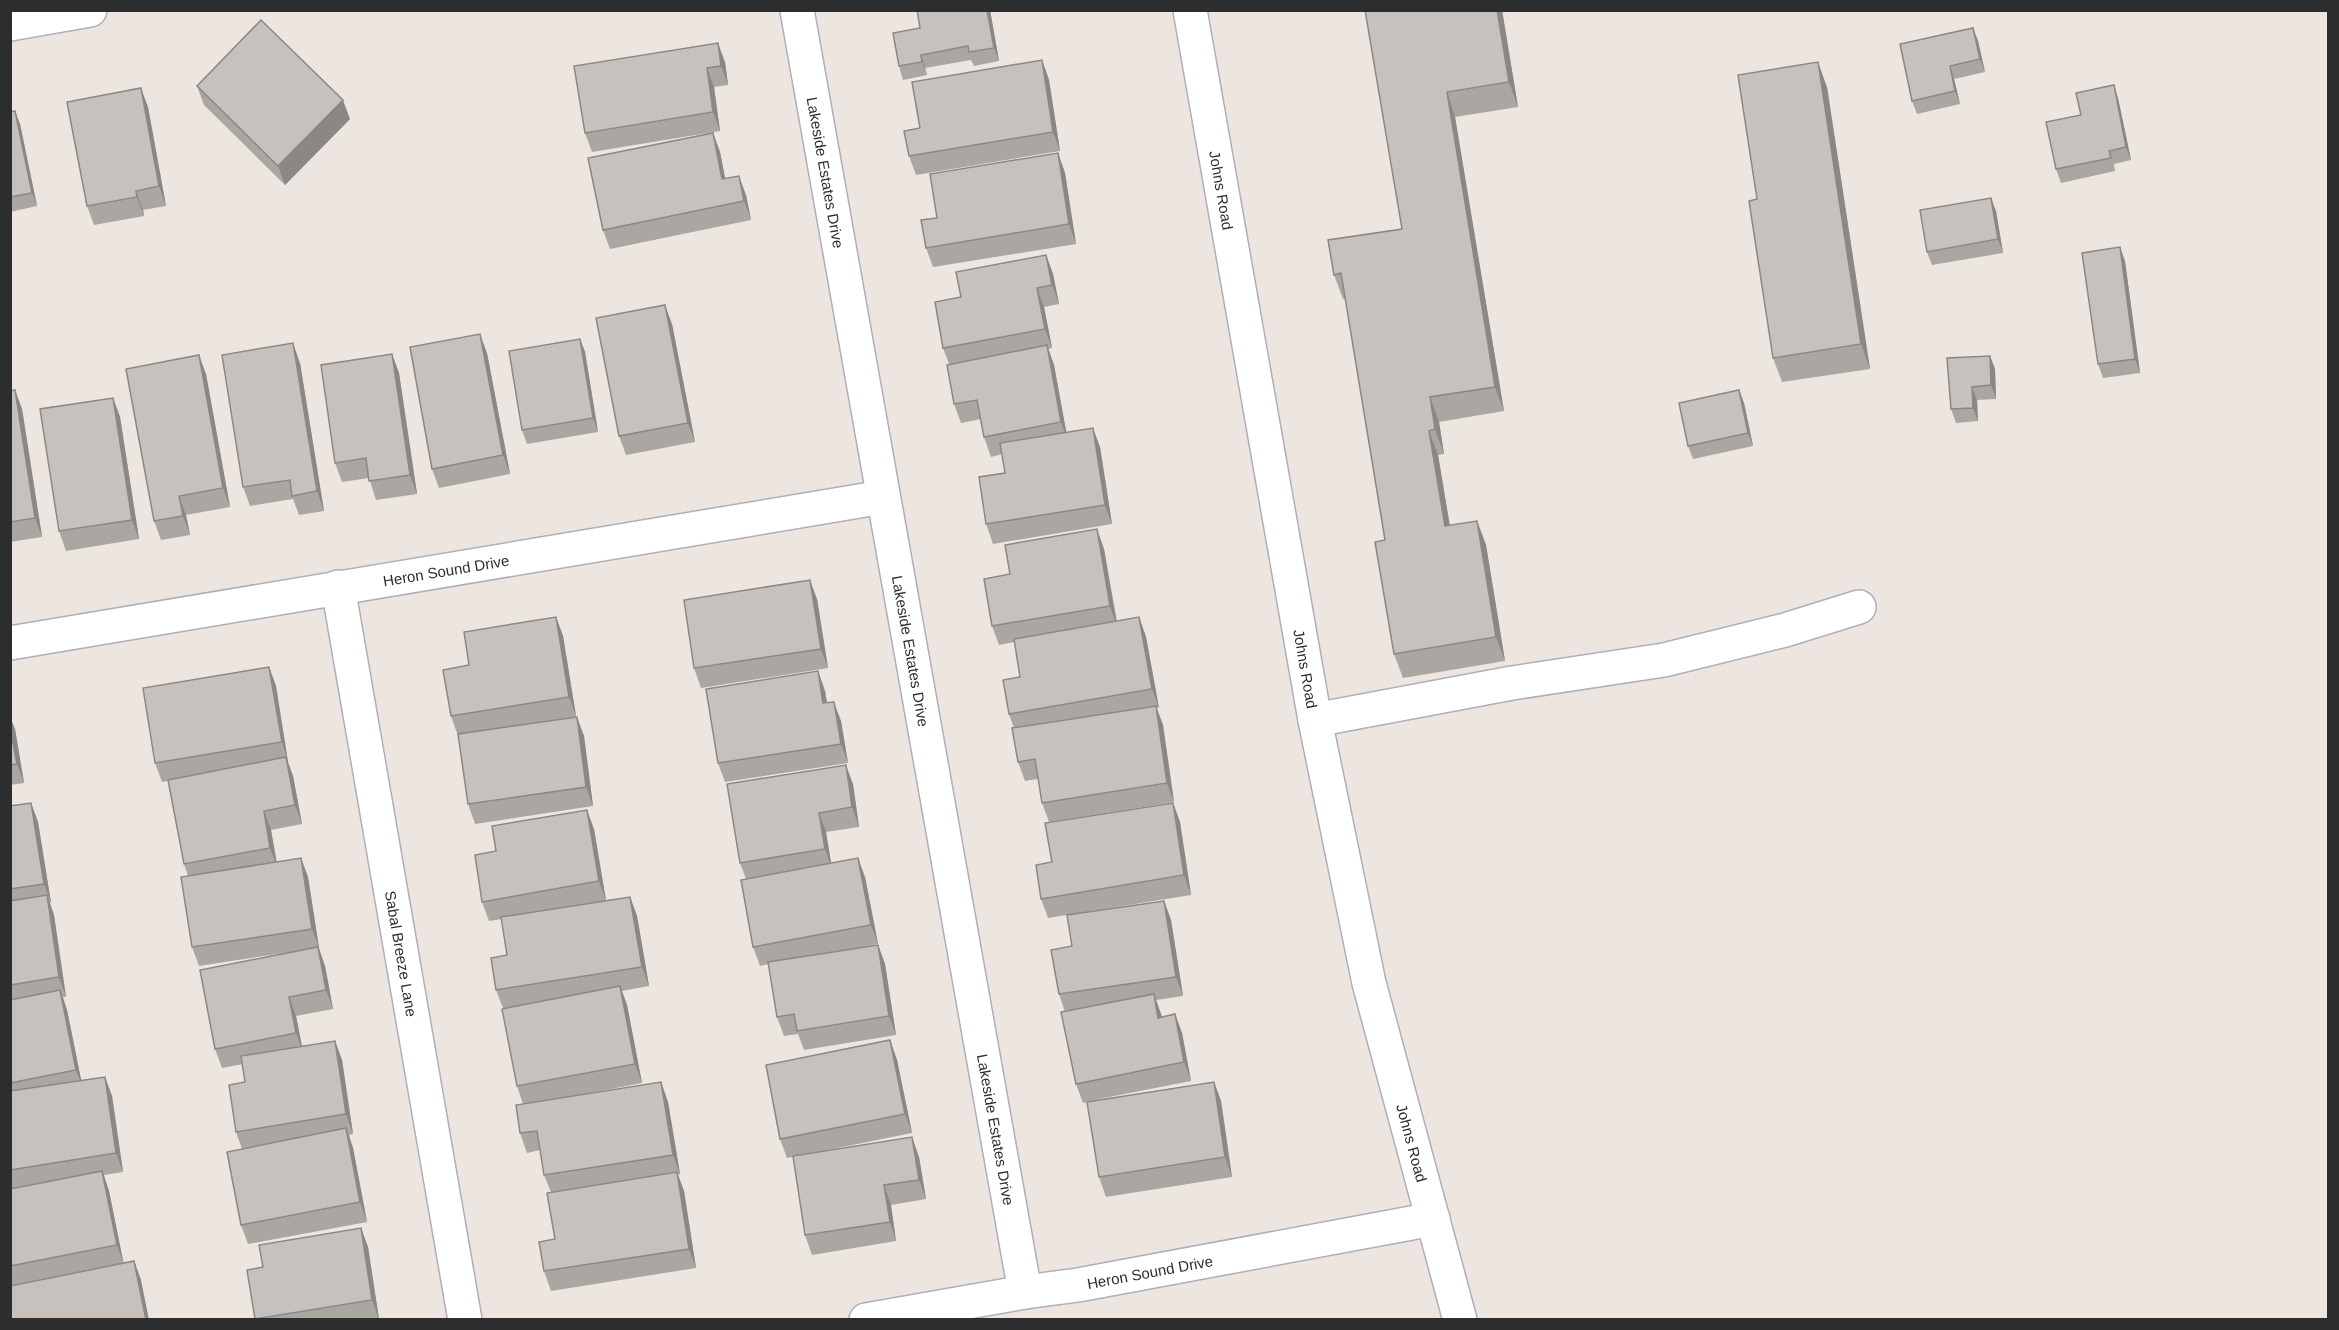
<svg xmlns="http://www.w3.org/2000/svg" width="2339" height="1330" font-family="Helvetica,sans-serif">
  <rect width="100%" height="100%" fill="#ede6e0"/>
  <g fill="none" stroke-linecap="round" stroke-linejoin="round">
    <!-- minor casing -->
    <g stroke="#adb0b8" stroke-width="36">
      <g id="minor">
        <path id="s1" d="M 797,10 L 1025,1292"/>
        <path id="s2" d="M 1190,10 L 1315,720 L 1369,983 L 1460,1320"/>
        <path d="M 10,24 L 90,10"/>
        <path id="s3" d="M 338,587 L 465,1320"/>
        <path id="s4" d="M 10,643 L 883,497"/>
        <path d="M 1315,720 L 1512,683 L 1664,660 L 1785,630 L 1859,607"/>
        <path id="s5" d="M 866,1320 L 1025,1292 L 1078,1285 L 1433,1219"/>
      </g>
    </g>
    <!-- minor -->
    <use href="#minor" stroke="#fff" stroke-width="33"/>
  </g>
  <!-- wall -->
  <g fill="#aaa6a2">
    <path d="M 917,10 L 990,10 L 999,61 L 974,66 L 971,60 L 925,68 L 927,75 L 903,80 L 899,66 L 920,28 Z"/>
    <path d="M 1365,10 L 1502,10 L 1518,107 L 1455,117 L 1504,411 L 1439,422 L 1444,454 L 1438,455 L 1450,526 L 1477,521 L 1486,545 L 1505,661 L 1403,678 L 1394,654 L 1385,540 L 1345,299 L 1343,299 L 1334,275 L 1402,229 Z"/>
    <path d="M 1973,28 L 1978,41 L 1985,72 L 1954,79 L 1960,104 L 1917,114 L 1912,101 Z"/>
    <path d="M 1042,60 L 1049,80 L 1060,151 L 916,175 L 909,156 L 920,128 Z"/>
    <path d="M 725,62 L 728,85 L 714,87 L 720,131 L 592,152 L 585,133 L 574,66 Z"/>
    <path d="M 197,86 L 350,119 L 285,185 L 204,105 Z"/>
    <path d="M 1827,87 L 1870,369 L 1782,382 L 1773,358 Z"/>
    <path d="M 2118,98 L 2131,160 L 2114,164 L 2115,171 L 2061,183 L 2056,169 L 2081,115 Z"/>
    <path d="M 148,107 L 166,206 L 143,210 L 144,216 L 94,225 L 87,206 Z"/>
    <path d="M 10,112 L 20,124 L 37,206 L 10,212 Z"/>
    <path d="M 713,133 L 720,152 L 725,179 L 746,195 L 751,220 L 610,249 L 603,230 Z"/>
    <path d="M 1058,153 L 1065,173 L 1076,244 L 933,267 L 926,248 L 937,218 Z"/>
    <path d="M 1996,211 L 2003,253 L 1932,265 L 1927,252 Z"/>
    <path d="M 1046,255 L 1053,274 L 1059,304 L 1044,307 L 1052,348 L 1048,349 L 1054,365 L 1066,432 L 1100,447 L 1112,524 L 993,544 L 986,524 L 1005,473 L 1002,454 L 991,457 L 984,437 L 981,419 L 961,423 L 954,404 L 949,364 L 943,348 L 961,297 Z"/>
    <path d="M 2125,261 L 2140,373 L 2103,378 L 2098,364 Z"/>
    <path d="M 672,324 L 695,442 L 626,455 L 619,436 Z"/>
    <path d="M 580,339 L 585,352 L 598,432 L 527,444 L 522,430 Z"/>
    <path d="M 487,353 L 510,474 L 439,488 L 432,469 Z"/>
    <path d="M 392,354 L 399,373 L 417,494 L 376,500 L 369,478 L 342,482 L 335,463 Z"/>
    <path d="M 1990,356 L 1995,369 L 1996,399 L 1977,400 L 1978,421 L 1956,423 L 1951,409 Z"/>
    <path d="M 300,363 L 324,511 L 299,515 L 293,499 L 250,506 L 243,487 Z"/>
    <path d="M 206,374 L 230,507 L 186,515 L 190,535 L 161,540 L 154,521 Z"/>
    <path d="M 15,390 L 22,409 L 42,537 L 10,542 L 10,391 Z"/>
    <path d="M 1739,390 L 1744,403 L 1753,446 L 1693,459 L 1688,446 Z"/>
    <path d="M 113,398 L 120,417 L 139,539 L 66,551 L 59,531 Z"/>
    <path d="M 1104,549 L 1117,621 L 1139,617 L 1146,637 L 1159,708 L 1156,708 L 1163,725 L 1174,802 L 1049,822 L 1042,803 L 1038,779 L 1025,781 L 1018,762 L 1014,728 L 1009,714 L 1020,677 L 1014,642 L 999,645 L 992,626 L 1010,574 Z"/>
    <path d="M 817,599 L 828,668 L 701,688 L 694,668 Z"/>
    <path d="M 556,617 L 563,636 L 576,716 L 584,736 L 593,806 L 475,824 L 468,804 L 458,736 L 451,716 L 469,665 Z"/>
    <path d="M 269,667 L 276,686 L 288,762 L 293,776 L 302,824 L 271,830 L 277,862 L 301,858 L 308,877 L 319,948 L 325,966 L 333,1009 L 296,1016 L 302,1046 L 335,1041 L 342,1060 L 353,1134 L 349,1135 L 353,1148 L 367,1222 L 248,1244 L 241,1225 L 242,1149 L 236,1132 L 245,1082 L 243,1064 L 222,1068 L 215,1049 L 297,951 L 199,966 L 192,947 L 188,876 L 184,864 L 168,781 L 162,782 L 155,763 Z"/>
    <path d="M 818,671 L 825,691 L 827,703 L 841,721 L 848,763 L 725,782 L 718,763 Z"/>
    <path d="M 10,717 L 15,729 L 24,783 L 10,785 Z"/>
    <path d="M 853,784 L 859,827 L 826,832 L 831,863 L 865,877 L 878,944 L 854,949 L 878,945 L 885,964 L 896,1035 L 804,1050 L 798,1034 L 784,1036 L 777,1017 L 769,964 L 760,966 L 753,947 L 746,879 L 740,863 Z"/>
    <path d="M 31,803 L 38,822 L 51,903 L 50,903 L 54,915 L 66,997 L 63,997 L 67,1010 L 81,1080 L 105,1077 L 112,1096 L 123,1172 L 104,1175 L 109,1191 L 123,1263 L 134,1261 L 141,1280 L 10,1320 L 10,806 Z"/>
    <path d="M 1173,803 L 1180,822 L 1191,895 L 1048,918 L 1041,899 L 1052,862 Z"/>
    <path d="M 594,829 L 606,900 L 630,897 L 637,916 L 649,986 L 622,991 L 627,1005 L 642,1083 L 564,1098 L 661,1082 L 668,1102 L 680,1174 L 677,1175 L 684,1191 L 696,1268 L 551,1291 L 544,1271 L 555,1239 L 551,1192 L 544,1175 L 540,1150 L 527,1153 L 520,1133 L 523,1104 L 517,1086 L 503,1008 L 496,990 L 507,955 L 502,919 L 489,921 L 482,902 Z"/>
    <path d="M 1164,901 L 1171,920 L 1183,996 L 1156,1000 L 1162,1017 L 1175,1014 L 1182,1033 L 1191,1081 L 1094,1100 L 1214,1082 L 1221,1101 L 1232,1177 L 1106,1197 L 1099,1177 L 1087,1102 L 1083,1103 L 1076,1084 L 1065,1012 L 1059,994 L 1072,946 Z"/>
    <path d="M 890,1040 L 897,1060 L 912,1133 L 813,1153 L 919,1157 L 926,1199 L 891,1205 L 896,1241 L 812,1255 L 805,1235 L 793,1157 L 787,1158 L 780,1139 Z"/>
    <path d="M 361,1228 L 368,1247 L 379,1319 L 256,1320 L 247,1270 L 263,1267 Z"/>
  </g>
  <!-- shaded-wall -->
  <g fill="#8b8784">
    <path d="M 987,10 L 990,10 L 999,61 L 994,48 Z"/>
    <path d="M 1497,10 L 1502,10 L 1518,107 L 1509,82 Z"/>
    <path d="M 1973,28 L 1978,41 L 1985,72 L 1980,59 Z"/>
    <path d="M 718,43 L 725,62 L 728,85 L 721,66 Z"/>
    <path d="M 921,55 L 925,68 L 927,75 L 922,62 Z"/>
    <path d="M 1042,60 L 1049,80 L 1060,151 L 1053,132 Z"/>
    <path d="M 1818,62 L 1827,87 L 1870,369 L 1861,344 Z"/>
    <path d="M 1950,66 L 1954,79 L 1960,104 L 1955,91 Z"/>
    <path d="M 707,68 L 714,87 L 720,131 L 713,112 Z"/>
    <path d="M 2114,85 L 2118,98 L 2131,160 L 2126,147 Z"/>
    <path d="M 141,88 L 148,107 L 166,206 L 159,186 Z"/>
    <path d="M 1447,92 L 1455,117 L 1504,411 L 1495,387 Z"/>
    <path d="M 343,100 L 350,119 L 285,185 L 278,166 Z"/>
    <path d="M 15,111 L 20,124 L 37,206 L 32,193 Z"/>
    <path d="M 713,133 L 720,152 L 729,198 L 722,179 Z"/>
    <path d="M 1058,153 L 1065,173 L 1076,244 L 1069,224 Z"/>
    <path d="M 739,176 L 746,195 L 751,220 L 744,201 Z"/>
    <path d="M 136,191 L 143,210 L 144,216 L 137,197 Z"/>
    <path d="M 1991,198 L 1996,211 L 2003,253 L 1998,239 Z"/>
    <path d="M 2120,247 L 2125,261 L 2140,373 L 2135,359 Z"/>
    <path d="M 1046,255 L 1053,274 L 1059,304 L 1052,285 Z"/>
    <path d="M 1037,288 L 1044,307 L 1052,348 L 1045,329 Z"/>
    <path d="M 665,305 L 672,324 L 695,442 L 688,423 Z"/>
    <path d="M 480,334 L 487,353 L 510,474 L 503,455 Z"/>
    <path d="M 580,339 L 585,352 L 598,432 L 593,418 Z"/>
    <path d="M 293,343 L 300,363 L 324,511 L 317,491 Z"/>
    <path d="M 1047,345 L 1054,365 L 1068,441 L 1061,422 Z"/>
    <path d="M 392,354 L 399,373 L 417,494 L 410,475 Z"/>
    <path d="M 199,355 L 206,374 L 230,507 L 223,488 Z"/>
    <path d="M 1990,356 L 1995,369 L 1996,399 L 1991,385 Z"/>
    <path d="M 1972,387 L 1977,400 L 1978,421 L 1973,408 Z"/>
    <path d="M 15,390 L 22,409 L 42,537 L 35,518 Z"/>
    <path d="M 1739,390 L 1744,403 L 1753,446 L 1748,433 Z"/>
    <path d="M 1430,397 L 1439,422 L 1444,454 L 1435,429 Z"/>
    <path d="M 113,398 L 120,417 L 139,539 L 132,520 Z"/>
    <path d="M 1093,428 L 1100,447 L 1112,524 L 1105,505 Z"/>
    <path d="M 1429,431 L 1438,455 L 1454,551 L 1445,526 Z"/>
    <path d="M 179,496 L 186,515 L 190,535 L 183,516 Z"/>
    <path d="M 1477,521 L 1486,545 L 1505,661 L 1496,637 Z"/>
    <path d="M 1097,529 L 1104,549 L 1117,626 L 1110,606 Z"/>
    <path d="M 810,580 L 817,599 L 828,668 L 821,649 Z"/>
    <path d="M 556,617 L 563,636 L 576,716 L 569,697 Z"/>
    <path d="M 1139,617 L 1146,637 L 1159,708 L 1152,689 Z"/>
    <path d="M 269,667 L 276,686 L 288,762 L 282,742 Z"/>
    <path d="M 818,671 L 825,691 L 830,723 L 823,703 Z"/>
    <path d="M 834,702 L 841,721 L 848,763 L 841,744 Z"/>
    <path d="M 1156,706 L 1163,725 L 1174,802 L 1167,783 Z"/>
    <path d="M 10,717 L 15,729 L 24,783 L 17,764 L 10,727 Z"/>
    <path d="M 577,717 L 584,736 L 593,806 L 586,787 Z"/>
    <path d="M 286,757 L 293,776 L 302,824 L 295,805 Z"/>
    <path d="M 846,765 L 853,784 L 859,827 L 852,807 Z"/>
    <path d="M 31,803 L 38,822 L 51,903 L 44,884 Z"/>
    <path d="M 1173,803 L 1180,822 L 1191,895 L 1184,875 Z"/>
    <path d="M 587,810 L 594,829 L 606,901 L 599,881 Z"/>
    <path d="M 264,811 L 271,830 L 277,867 L 270,848 Z"/>
    <path d="M 819,813 L 826,832 L 832,869 L 825,849 Z"/>
    <path d="M 301,858 L 308,877 L 319,948 L 312,929 Z"/>
    <path d="M 858,858 L 865,877 L 878,944 L 871,925 Z"/>
    <path d="M 47,895 L 54,915 L 66,997 L 59,977 Z"/>
    <path d="M 630,897 L 637,916 L 649,986 L 642,967 Z"/>
    <path d="M 1164,901 L 1171,920 L 1183,996 L 1176,977 Z"/>
    <path d="M 878,945 L 885,964 L 896,1035 L 889,1016 Z"/>
    <path d="M 318,947 L 325,966 L 333,1009 L 326,990 Z"/>
    <path d="M 620,986 L 627,1005 L 642,1083 L 635,1064 Z"/>
    <path d="M 60,990 L 67,1010 L 83,1089 L 76,1070 Z"/>
    <path d="M 1154,994 L 1161,1014 L 1165,1037 L 1158,1018 Z"/>
    <path d="M 289,997 L 296,1016 L 303,1052 L 296,1033 Z"/>
    <path d="M 1175,1014 L 1182,1033 L 1191,1081 L 1184,1062 Z"/>
    <path d="M 890,1040 L 897,1060 L 912,1133 L 905,1114 Z"/>
    <path d="M 335,1041 L 342,1060 L 353,1134 L 346,1114 Z"/>
    <path d="M 105,1077 L 112,1096 L 123,1172 L 116,1153 Z"/>
    <path d="M 661,1082 L 668,1102 L 680,1174 L 673,1155 Z"/>
    <path d="M 1214,1082 L 1221,1101 L 1232,1177 L 1225,1157 Z"/>
    <path d="M 346,1128 L 353,1148 L 367,1222 L 360,1202 Z"/>
    <path d="M 912,1137 L 919,1157 L 926,1199 L 919,1180 Z"/>
    <path d="M 102,1171 L 109,1191 L 124,1265 L 117,1245 Z"/>
    <path d="M 677,1172 L 684,1191 L 696,1268 L 689,1249 Z"/>
    <path d="M 884,1185 L 891,1205 L 896,1241 L 890,1222 Z"/>
    <path d="M 361,1228 L 368,1247 L 379,1319 L 372,1300 Z"/>
    <path d="M 134,1261 L 141,1280 L 149,1320 L 146,1320 Z"/>
  </g>
  <!-- building -->
  <g fill="#c6c1bc" stroke="#8b8784" stroke-width="1.5">
    <path d="M 917,10 L 987,10 L 994,48 L 969,52 L 968,46 L 921,55 L 922,62 L 899,66 L 893,33 L 920,28 Z"/>
    <path d="M 1365,10 L 1497,10 L 1509,82 L 1447,92 L 1495,387 L 1430,397 L 1435,429 L 1429,431 L 1445,526 L 1477,521 L 1496,637 L 1394,654 L 1375,542 L 1385,540 L 1341,273 L 1334,275 L 1328,240 L 1402,229 Z"/>
    <path d="M 261,20 L 343,100 L 278,166 L 197,86 Z"/>
    <path d="M 1973,28 L 1980,59 L 1950,66 L 1955,91 L 1912,101 L 1900,44 Z"/>
    <path d="M 718,43 L 721,66 L 707,68 L 713,112 L 585,133 L 574,66 Z"/>
    <path d="M 1042,60 L 1053,132 L 909,156 L 904,131 L 920,128 L 912,82 Z"/>
    <path d="M 1818,62 L 1861,344 L 1773,358 L 1749,201 L 1757,199 L 1738,75 Z"/>
    <path d="M 2114,85 L 2126,147 L 2109,151 L 2111,158 L 2056,169 L 2046,122 L 2081,115 L 2076,93 Z"/>
    <path d="M 141,88 L 159,186 L 136,191 L 137,197 L 87,206 L 67,102 Z"/>
    <path d="M 15,111 L 32,193 L 10,197 L 10,112 Z"/>
    <path d="M 713,133 L 722,179 L 739,176 L 744,201 L 603,230 L 588,158 Z"/>
    <path d="M 1058,153 L 1069,224 L 926,248 L 921,220 L 937,218 L 930,174 Z"/>
    <path d="M 1991,198 L 1998,239 L 1927,252 L 1920,210 Z"/>
    <path d="M 2120,247 L 2135,359 L 2098,364 L 2082,253 Z"/>
    <path d="M 1046,255 L 1052,285 L 1037,288 L 1045,329 L 943,348 L 935,302 L 961,297 L 956,272 Z"/>
    <path d="M 665,305 L 688,423 L 619,436 L 596,318 Z"/>
    <path d="M 480,334 L 503,455 L 432,469 L 410,347 Z"/>
    <path d="M 580,339 L 593,418 L 522,430 L 509,351 Z"/>
    <path d="M 293,343 L 317,491 L 292,496 L 290,480 L 243,487 L 222,355 Z"/>
    <path d="M 1047,345 L 1061,422 L 984,437 L 977,400 L 954,404 L 947,365 Z"/>
    <path d="M 392,354 L 410,475 L 369,481 L 366,458 L 335,463 L 321,365 Z"/>
    <path d="M 199,355 L 223,488 L 179,496 L 183,516 L 154,521 L 126,369 Z"/>
    <path d="M 1990,356 L 1991,385 L 1972,387 L 1973,408 L 1951,409 L 1947,358 Z"/>
    <path d="M 15,390 L 35,518 L 10,522 L 10,391 Z"/>
    <path d="M 1739,390 L 1748,433 L 1688,446 L 1679,403 Z"/>
    <path d="M 113,398 L 132,520 L 59,531 L 40,409 Z"/>
    <path d="M 1093,428 L 1105,505 L 986,524 L 979,477 L 1005,473 L 1000,443 Z"/>
    <path d="M 1097,529 L 1110,606 L 992,626 L 984,579 L 1010,574 L 1005,545 Z"/>
    <path d="M 810,580 L 821,649 L 694,668 L 684,600 Z"/>
    <path d="M 556,617 L 569,697 L 451,716 L 443,670 L 469,665 L 464,632 Z"/>
    <path d="M 1139,617 L 1152,689 L 1009,714 L 1003,680 L 1020,677 L 1014,639 Z"/>
    <path d="M 269,667 L 282,742 L 155,763 L 143,688 Z"/>
    <path d="M 818,671 L 823,703 L 834,702 L 841,744 L 718,763 L 706,689 Z"/>
    <path d="M 1156,706 L 1167,783 L 1042,803 L 1035,759 L 1018,762 L 1012,728 Z"/>
    <path d="M 577,717 L 586,787 L 468,804 L 458,734 Z"/>
    <path d="M 10,727 L 17,764 L 10,765 Z"/>
    <path d="M 286,757 L 295,805 L 264,811 L 270,848 L 184,864 L 168,780 Z"/>
    <path d="M 846,765 L 852,807 L 819,813 L 825,849 L 740,863 L 727,784 Z"/>
    <path d="M 31,803 L 44,884 L 10,889 L 10,806 Z"/>
    <path d="M 1173,803 L 1184,875 L 1041,899 L 1036,865 L 1052,862 L 1045,823 Z"/>
    <path d="M 587,810 L 599,881 L 482,902 L 475,855 L 496,851 L 492,826 Z"/>
    <path d="M 301,858 L 312,929 L 192,947 L 181,877 Z"/>
    <path d="M 858,858 L 871,925 L 753,947 L 741,880 Z"/>
    <path d="M 47,895 L 59,977 L 10,985 L 10,901 Z"/>
    <path d="M 630,897 L 642,967 L 496,990 L 491,958 L 507,955 L 501,917 Z"/>
    <path d="M 1164,901 L 1176,977 L 1059,994 L 1051,950 L 1072,946 L 1067,915 Z"/>
    <path d="M 878,945 L 889,1016 L 797,1031 L 794,1014 L 777,1017 L 768,962 Z"/>
    <path d="M 318,947 L 326,990 L 289,997 L 296,1033 L 215,1049 L 200,970 Z"/>
    <path d="M 620,986 L 635,1064 L 517,1086 L 502,1009 Z"/>
    <path d="M 60,990 L 76,1070 L 10,1083 L 10,1000 Z"/>
    <path d="M 1154,994 L 1158,1018 L 1175,1014 L 1184,1062 L 1076,1084 L 1061,1012 Z"/>
    <path d="M 890,1040 L 905,1114 L 780,1139 L 766,1065 Z"/>
    <path d="M 335,1041 L 346,1114 L 236,1132 L 229,1085 L 245,1082 L 241,1056 Z"/>
    <path d="M 105,1077 L 116,1153 L 10,1170 L 10,1091 Z"/>
    <path d="M 661,1082 L 673,1155 L 544,1175 L 537,1131 L 520,1133 L 516,1105 Z"/>
    <path d="M 1214,1082 L 1225,1157 L 1099,1177 L 1087,1102 Z"/>
    <path d="M 346,1128 L 360,1202 L 241,1225 L 227,1152 Z"/>
    <path d="M 912,1137 L 919,1180 L 884,1185 L 890,1222 L 805,1235 L 793,1156 Z"/>
    <path d="M 102,1171 L 117,1245 L 10,1266 L 10,1189 Z"/>
    <path d="M 677,1172 L 689,1249 L 544,1271 L 539,1242 L 555,1239 L 547,1193 Z"/>
    <path d="M 361,1228 L 372,1300 L 255,1319 L 247,1270 L 263,1267 L 259,1245 Z"/>
    <path d="M 134,1261 L 146,1320 L 10,1320 L 10,1286 Z"/>
  </g>
  <g text-anchor="middle" dominant-baseline="central" stroke-width="6" stroke-linejoin="round" paint-order="stroke">
    <!-- street labels -->
    <g font-size="15" fill="#2d2d2d" stroke="#fff">
      <text stroke="none"><textPath href="#s1" startOffset="165">Lakeside Estates Drive</textPath></text>
      <text stroke="none"><textPath href="#s2" startOffset="183">Johns Road</textPath></text>
      <text stroke="none"><textPath href="#s4" startOffset="442">Heron Sound Drive</textPath></text>
      <text stroke="none"><textPath href="#s1" startOffset="651">Lakeside Estates Drive</textPath></text>
      <text stroke="none"><textPath href="#s2" startOffset="669">Johns Road</textPath></text>
      <text stroke="none"><textPath href="#s3" startOffset="372">Sabal Breeze Lane</textPath></text>
      <text stroke="none"><textPath href="#s1" startOffset="1137">Lakeside Estates Drive</textPath></text>
      <text stroke="none"><textPath href="#s2" startOffset="1155">Johns Road</textPath></text>
      <text stroke="none"><textPath href="#s5" startOffset="288">Heron Sound Drive</textPath></text>
    </g>
  </g>
  <!-- border -->
  <rect width="2339" height="1330" fill="none" stroke="#2d2d2d" stroke-width="24"/>
</svg>
